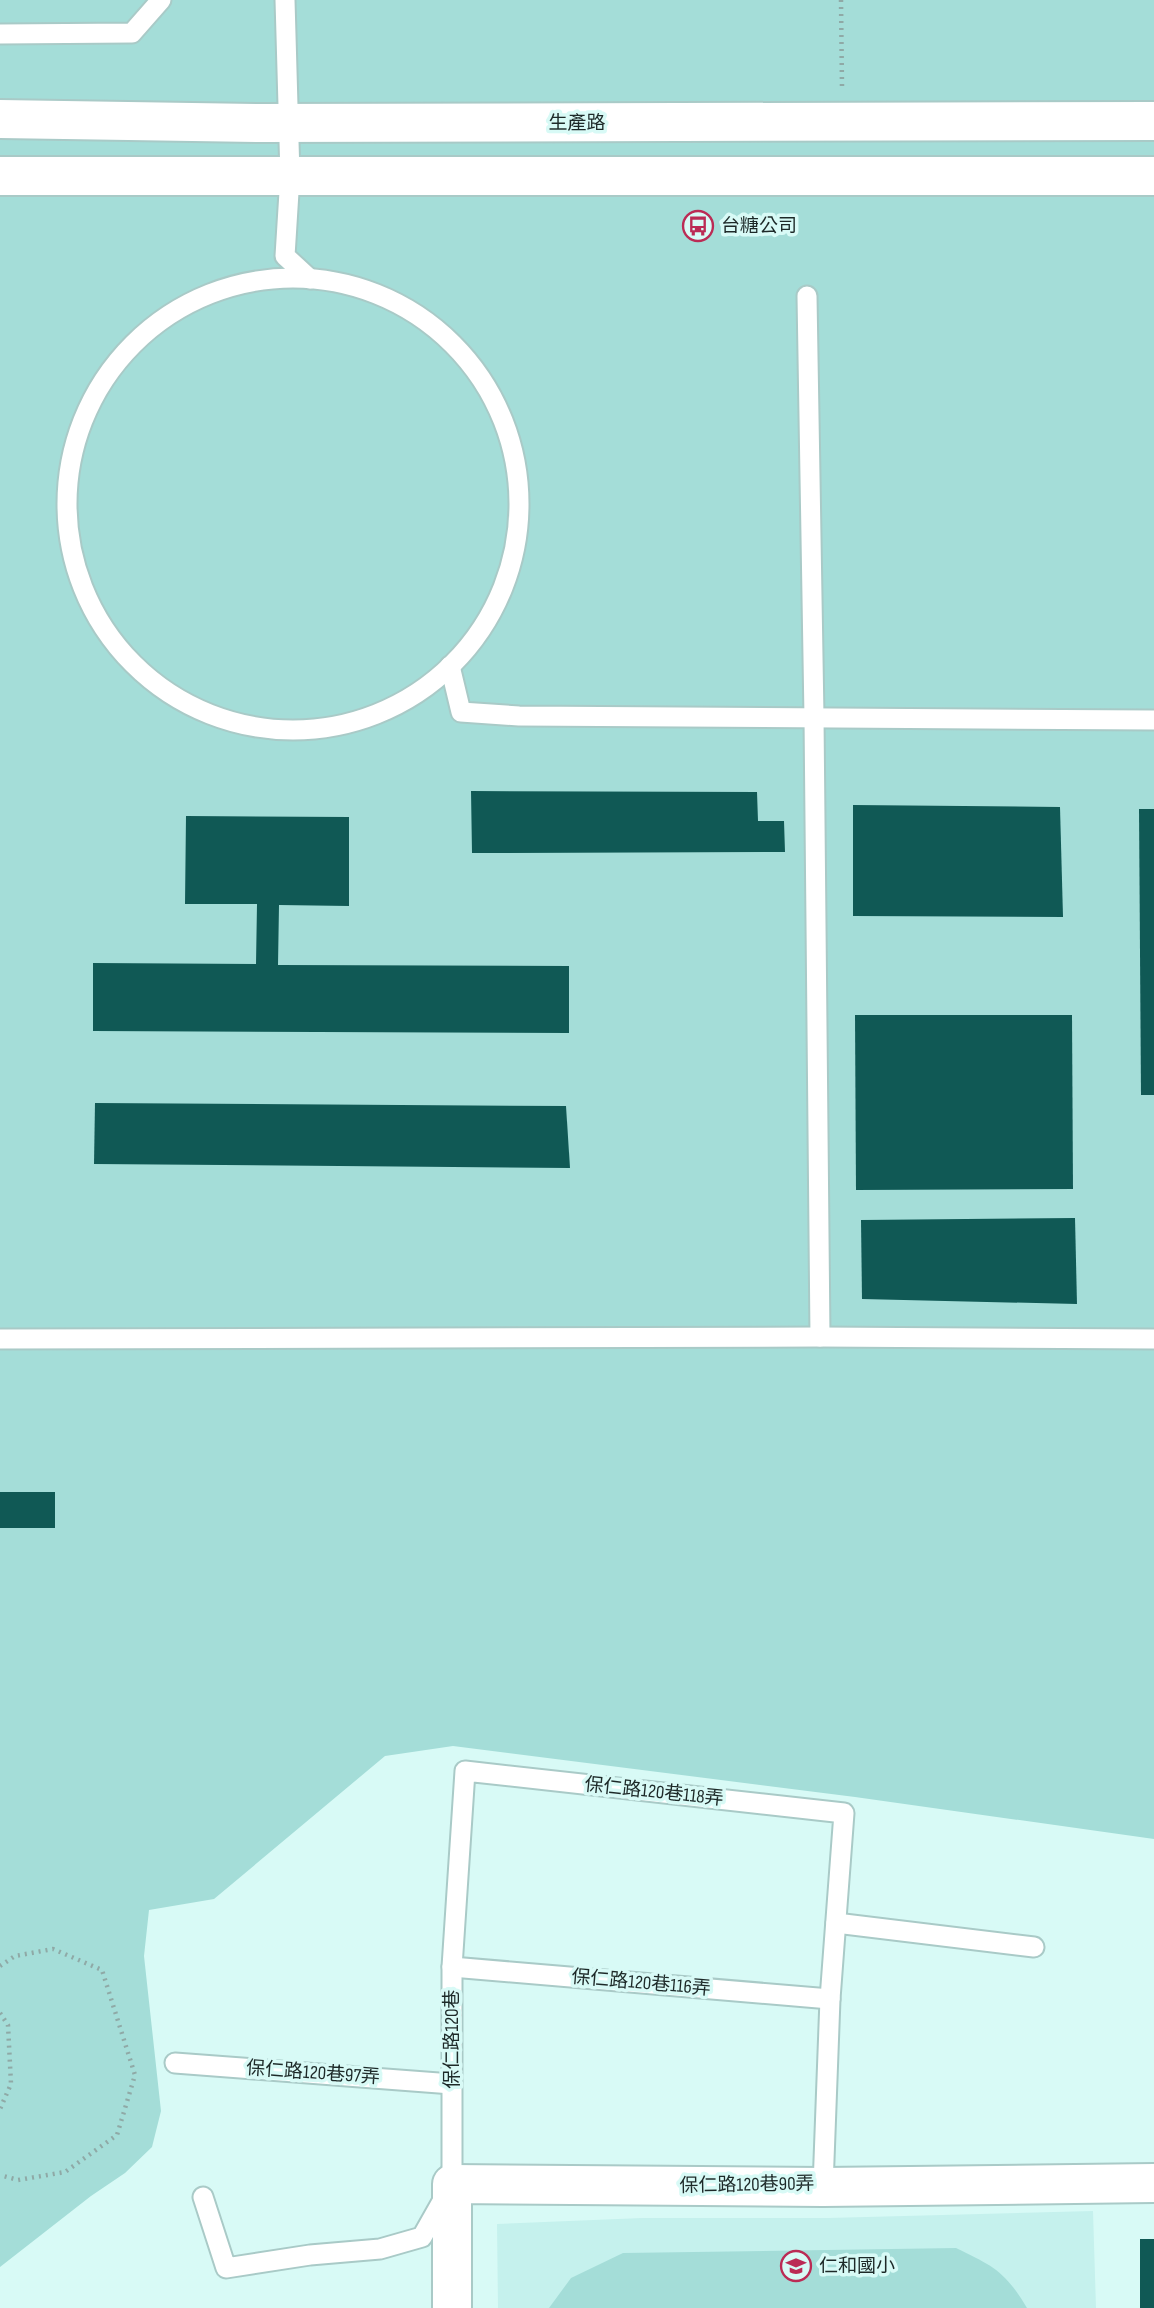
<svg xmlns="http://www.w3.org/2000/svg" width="1154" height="2308" font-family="'Sofia Sans Condensed','Noto Sans TC',sans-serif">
  <rect width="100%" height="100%" fill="#d8faf6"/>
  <!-- built -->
  <path fill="#c5f1ed" d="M 1093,2211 L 1096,2308 L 498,2308 L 497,2224 L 642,2218 L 828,2218 Z"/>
  <!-- green -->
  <g fill="#a4ddd8">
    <path d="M 0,0 L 1154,0 L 1154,1839 L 855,1797 L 453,1746 L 385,1756 L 214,1899 L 149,1910 L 144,1956 L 161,2111 L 152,2147 L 125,2173 L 91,2196 L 0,2267 Z"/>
    <path d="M 956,2248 C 993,2266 1005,2271 1027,2308 L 549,2308 L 571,2278 L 623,2253 Z"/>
  </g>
  <!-- building -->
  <g fill="#105955">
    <path d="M 471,791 L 757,792 L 758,821 L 784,821 L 785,852 L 472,853 Z"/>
    <path d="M 853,805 L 1060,807 L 1063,917 L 853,916 Z"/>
    <path d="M 1139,809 L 1154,809 L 1154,1095 L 1141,1095 Z"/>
    <path d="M 186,816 L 349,817 L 349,906 L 279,905 L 278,965 L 569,966 L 569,1033 L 93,1031 L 93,963 L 256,964 L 257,904 L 185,904 Z"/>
    <path d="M 855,1015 L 1072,1015 L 1073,1189 L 856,1190 Z"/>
    <path d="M 95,1103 L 566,1106 L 570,1168 L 94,1164 Z"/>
    <path d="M 1075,1218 L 1077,1304 L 862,1299 L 861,1220 Z"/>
    <rect x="0" y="1492" width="55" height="36"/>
    <rect x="1140" y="2239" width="14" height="69"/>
  </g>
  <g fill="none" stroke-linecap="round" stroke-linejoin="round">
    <!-- service casing -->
    <g stroke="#a9cac7" stroke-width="23">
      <g id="service">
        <path d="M 285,0 L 290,176 L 285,256 L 310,279"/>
        <path d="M 0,34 L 132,33 L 161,0"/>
        <circle cx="293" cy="504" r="226"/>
        <path d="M 807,296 L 814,717 L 820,1337"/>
        <path d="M 450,666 L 461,712 L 519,716 L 1154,720"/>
        <path d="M 0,1339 L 820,1337 L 1154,1339"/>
        <path d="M 836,1923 L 1034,1947"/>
        <path d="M 452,1967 L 830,1999"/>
        <path d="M 175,2063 L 452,2084"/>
        <path d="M 203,2197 L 226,2268 L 310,2255 L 380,2249 L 422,2237 L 452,2184 L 452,1967 L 465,1771 L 844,1813 L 830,1999 L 823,2187"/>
      </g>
    </g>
    <!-- minor casing -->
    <g stroke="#a9cac7" stroke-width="42">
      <path id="minor" d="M 452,2308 L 452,2184 L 823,2187 L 1154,2183"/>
    </g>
    <!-- tertiary casing -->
    <g stroke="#a9cac7" stroke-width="42">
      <g id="tertiary">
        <path d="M 0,119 L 257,123 L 1154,121"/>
        <path d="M 0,176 L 1154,176"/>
      </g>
    </g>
    <!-- path -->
    <g stroke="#8fa9a6" stroke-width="4.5" stroke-dasharray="2 5" stroke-linecap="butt">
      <path d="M 841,0 L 842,87"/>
      <path d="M 0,1966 L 15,1956 L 53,1949 L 102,1970 L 135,2075 L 117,2135 L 65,2172 L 18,2180 L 0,2175"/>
      <path d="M 0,2013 L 8,2025 L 11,2084 L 0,2109"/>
    </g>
    <!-- service -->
    <use href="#service" stroke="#fff" stroke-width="19"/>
    <!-- minor -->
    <use href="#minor" stroke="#fff" stroke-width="38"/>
    <!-- tertiary -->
    <use href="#tertiary" stroke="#fff" stroke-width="38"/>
  </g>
  <!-- icons -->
  <defs>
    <g id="bus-ring" transform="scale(1.575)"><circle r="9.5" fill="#d8faf6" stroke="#bb2b55" stroke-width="1.5"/><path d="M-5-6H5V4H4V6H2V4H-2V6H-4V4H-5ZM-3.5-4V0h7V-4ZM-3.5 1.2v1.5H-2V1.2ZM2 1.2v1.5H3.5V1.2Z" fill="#bb2b55"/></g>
    <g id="school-ring" transform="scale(1.575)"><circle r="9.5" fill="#d8faf6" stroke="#bb2b55" stroke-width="1.5"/><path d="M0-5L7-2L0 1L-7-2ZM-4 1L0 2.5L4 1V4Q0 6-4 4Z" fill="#bb2b55"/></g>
  </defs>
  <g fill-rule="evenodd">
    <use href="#bus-ring" x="698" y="226"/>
    <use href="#school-ring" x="796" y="2266"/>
  </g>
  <g text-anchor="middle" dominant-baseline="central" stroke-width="7" stroke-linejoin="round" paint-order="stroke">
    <!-- street labels -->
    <g font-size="19" fill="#1d2928" stroke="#d8faf6">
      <text x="577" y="123">生產路</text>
      <text transform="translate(654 1792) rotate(6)">保仁路120巷118弄</text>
      <text transform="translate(641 1983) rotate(5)">保仁路120巷116弄</text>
      <text transform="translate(452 2039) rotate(-90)">保仁路120巷</text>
      <text transform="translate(313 2073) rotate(4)">保仁路120巷97弄</text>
      <text transform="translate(747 2185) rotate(-1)">保仁路120巷90弄</text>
    </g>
    <!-- poi labels -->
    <g font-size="19" fill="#1d2928" stroke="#d8faf6" text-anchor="start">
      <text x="721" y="226">台糖公司</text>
      <text x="819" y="2266">仁和國小</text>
    </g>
  </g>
</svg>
